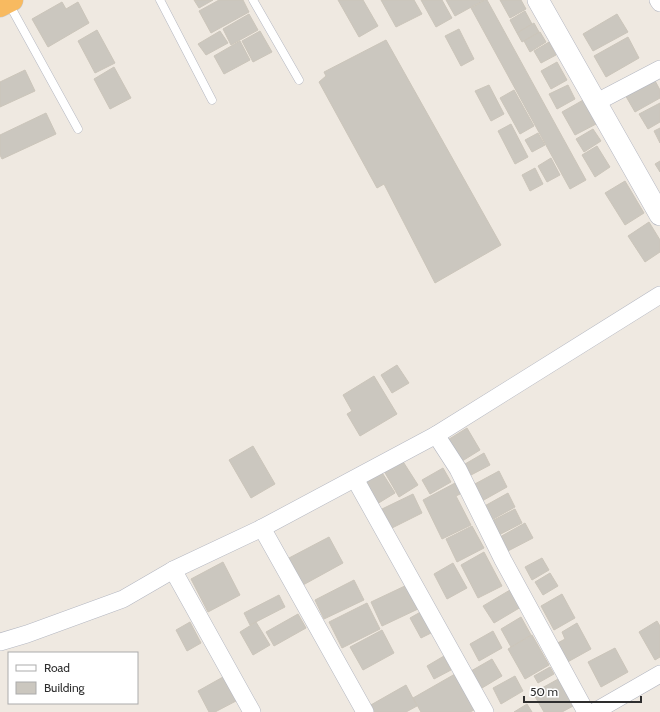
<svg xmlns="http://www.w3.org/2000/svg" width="660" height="712" font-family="Cabin,sans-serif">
  <rect width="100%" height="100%" fill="#efe9e1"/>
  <!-- building -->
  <g fill="#cbc7bf" stroke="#cbc5ba">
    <path d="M 194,0 L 213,0 L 199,8 Z"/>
    <path d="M 219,0 L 243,0 L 249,12 L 211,33 L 199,11 Z"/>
    <path d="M 338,0 L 363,0 L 378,26 L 359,37 Z"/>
    <path d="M 381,0 L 414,0 L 422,14 L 396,27 Z"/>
    <path d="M 421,0 L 442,0 L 452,18 L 436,27 Z"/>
    <path d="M 446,0 L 484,0 L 455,16 Z"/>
    <path d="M 485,0 L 487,0 L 586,180 L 570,189 L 471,8 Z"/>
    <path d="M 500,0 L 521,0 L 526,9 L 510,18 Z"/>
    <path d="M 62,2 L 66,9 L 78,2 L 89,23 L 48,47 L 32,19 Z"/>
    <path d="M 525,11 L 532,24 L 517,33 L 510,20 Z"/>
    <path d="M 249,14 L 258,30 L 231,45 L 223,29 Z"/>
    <path d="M 617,14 L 628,32 L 593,51 L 583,34 Z"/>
    <path d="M 534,23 L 539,32 L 522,42 L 517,33 Z"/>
    <path d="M 459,29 L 474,59 L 461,66 L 445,36 Z"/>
    <path d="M 97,30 L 115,63 L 95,73 L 78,41 Z"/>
    <path d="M 220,31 L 228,43 L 206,55 L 198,44 Z"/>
    <path d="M 260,31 L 272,52 L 253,62 L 242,41 Z"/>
    <path d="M 540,32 L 546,42 L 530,52 L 524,41 Z"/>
    <path d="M 628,37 L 639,58 L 606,77 L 594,56 Z"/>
    <path d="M 386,40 L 501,245 L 435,283 L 384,184 L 377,188 L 319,82 L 326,76 L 324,72 Z"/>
    <path d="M 240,41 L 250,60 L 224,74 L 214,56 Z"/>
    <path d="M 549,42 L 556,55 L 541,63 L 534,51 Z"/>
    <path d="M 557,62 L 567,80 L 551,89 L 541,71 Z"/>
    <path d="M 114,67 L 131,98 L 110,109 L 94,79 Z"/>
    <path d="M 25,70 L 35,91 L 0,107 L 0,82 Z"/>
    <path d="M 653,77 L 660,90 L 660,98 L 635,112 L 624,93 Z"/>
    <path d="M 489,85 L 504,114 L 491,121 L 475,91 Z"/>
    <path d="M 568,85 L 575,99 L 557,109 L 549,94 Z"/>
    <path d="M 514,90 L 534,126 L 520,134 L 500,98 Z"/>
    <path d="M 585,99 L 598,123 L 575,135 L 562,112 Z"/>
    <path d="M 660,103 L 660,122 L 648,129 L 639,114 Z"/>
    <path d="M 46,113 L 56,134 L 2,159 L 0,155 L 0,135 Z"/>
    <path d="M 511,124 L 528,157 L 515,164 L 498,131 Z"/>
    <path d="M 660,128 L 660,143 L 654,131 Z"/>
    <path d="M 593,129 L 601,141 L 584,152 L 576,139 Z"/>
    <path d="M 538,133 L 545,145 L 532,152 L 525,140 Z"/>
    <path d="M 597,146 L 610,167 L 595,177 L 582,155 Z"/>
    <path d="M 551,158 L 560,175 L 547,182 L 538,166 Z"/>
    <path d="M 660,161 L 660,172 L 655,164 Z"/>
    <path d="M 535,168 L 543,184 L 530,191 L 522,175 Z"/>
    <path d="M 625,181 L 644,213 L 625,225 L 605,193 Z"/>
    <path d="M 649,222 L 660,240 L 660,252 L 645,262 L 628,236 Z"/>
    <path d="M 397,365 L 409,383 L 392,393 L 381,375 Z"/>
    <path d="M 374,376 L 397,414 L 360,436 L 347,414 L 352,411 L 343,395 Z"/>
    <path d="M 467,428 L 480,450 L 459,463 L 446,441 Z"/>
    <path d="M 253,446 L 275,484 L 251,498 L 229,460 Z"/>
    <path d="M 484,453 L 490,465 L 471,475 L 465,464 Z"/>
    <path d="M 402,460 L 418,485 L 399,497 L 384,471 Z"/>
    <path d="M 443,468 L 451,482 L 430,494 L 422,480 Z"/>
    <path d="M 381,471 L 395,493 L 377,504 L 364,481 Z"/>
    <path d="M 499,471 L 507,487 L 482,501 L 473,485 Z"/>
    <path d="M 457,482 L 462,493 L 456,496 L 471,525 L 442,539 L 423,500 Z"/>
    <path d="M 508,493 L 515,507 L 488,522 L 481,508 Z"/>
    <path d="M 413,494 L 422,513 L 392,528 L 382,509 Z"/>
    <path d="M 515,509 L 522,523 L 495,537 L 488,523 Z"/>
    <path d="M 525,523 L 533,538 L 506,552 L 498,538 Z"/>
    <path d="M 472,526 L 484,548 L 457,562 L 446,539 Z"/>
    <path d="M 329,537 L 343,563 L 303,585 L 289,558 Z"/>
    <path d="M 484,552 L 502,586 L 478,598 L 461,565 Z"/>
    <path d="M 542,558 L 549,570 L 532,580 L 525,567 Z"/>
    <path d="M 223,562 L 240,595 L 208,612 L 191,579 Z"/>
    <path d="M 453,563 L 467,588 L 447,599 L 434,574 Z"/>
    <path d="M 550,573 L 558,586 L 543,595 L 535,582 Z"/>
    <path d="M 354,580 L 364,600 L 324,619 L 315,600 Z"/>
    <path d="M 407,585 L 418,609 L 382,626 L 371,602 Z"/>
    <path d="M 510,590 L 521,607 L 494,623 L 483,606 Z"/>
    <path d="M 562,594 L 575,618 L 554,630 L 541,606 Z"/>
    <path d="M 279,595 L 285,607 L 250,625 L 244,613 Z"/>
    <path d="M 367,603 L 380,629 L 342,648 L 329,622 Z"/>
    <path d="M 424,610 L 435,631 L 421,638 L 410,618 Z"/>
    <path d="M 298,614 L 306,628 L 274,646 L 266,632 Z"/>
    <path d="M 521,617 L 531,635 L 511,647 L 501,629 Z"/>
    <path d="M 657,621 L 660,626 L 660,657 L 655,660 L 639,632 Z"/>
    <path d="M 190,622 L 201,643 L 187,651 L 176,630 Z"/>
    <path d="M 256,622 L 270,645 L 253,655 L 240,632 Z"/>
    <path d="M 577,623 L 591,649 L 564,664 L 554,645 L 565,639 L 562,632 Z"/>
    <path d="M 382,630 L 394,653 L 363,670 L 350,647 Z"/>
    <path d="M 493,631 L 502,648 L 479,661 L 470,644 Z"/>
    <path d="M 532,635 L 549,665 L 525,679 L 508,649 Z"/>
    <path d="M 615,648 L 628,672 L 601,687 L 588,662 Z"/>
    <path d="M 444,656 L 451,670 L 434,679 L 427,666 Z"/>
    <path d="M 492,659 L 502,676 L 482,688 L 471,671 Z"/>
    <path d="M 550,667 L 554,674 L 538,683 L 534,676 Z"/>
    <path d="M 455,674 L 474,710 L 470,712 L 421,712 L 413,698 Z"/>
    <path d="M 515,676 L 523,691 L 501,704 L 493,688 Z"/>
    <path d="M 223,677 L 236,701 L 215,712 L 209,712 L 198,691 Z"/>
    <path d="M 560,678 L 575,705 L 562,712 L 544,712 L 533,693 Z"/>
    <path d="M 406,685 L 417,706 L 406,712 L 373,712 L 369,706 Z"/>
    <path d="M 527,704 L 532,712 L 514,712 Z"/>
  </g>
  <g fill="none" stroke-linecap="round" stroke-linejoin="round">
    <!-- service casing -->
    <g stroke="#b4b7c1" stroke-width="9">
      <g id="service">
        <path d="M 160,0 L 212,100"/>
        <path d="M 253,0 L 299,80"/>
        <path d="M 8,2 L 78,129"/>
      </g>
    </g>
    <!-- minor casing -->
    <g stroke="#b4b7c1" stroke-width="18">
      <g id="minor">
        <path d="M 658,0 L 660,3"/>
        <path d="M 595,103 L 660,69"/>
        <path d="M 436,435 L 458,469 L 503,560 L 586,712"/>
        <path d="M 355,479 L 485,712"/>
        <path d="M 262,528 L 365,712"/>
        <path d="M 173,570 L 252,712"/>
        <path d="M 0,642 L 27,634 L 123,599 L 173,570 L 262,528 L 436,435 L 660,295"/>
        <path d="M 594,712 L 660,674"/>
      </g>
    </g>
    <!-- tertiary casing -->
    <g stroke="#b4b7c1" stroke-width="22">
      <path id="tertiary" d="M 538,0 L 660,215"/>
    </g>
    <!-- trunk casing -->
    <g stroke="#c9c9c9" stroke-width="23">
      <path id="trunk" d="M 0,6 L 12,0"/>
    </g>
    <!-- service -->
    <use href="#service" stroke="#fff" stroke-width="8"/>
    <!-- minor -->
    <use href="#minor" stroke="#fff" stroke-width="17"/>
    <!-- tertiary -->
    <use href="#tertiary" stroke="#fff" stroke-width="21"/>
    <!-- trunk -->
    <use href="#trunk" stroke="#f8ba60" stroke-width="22"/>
  </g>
  <!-- legend -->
  <rect x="8" y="652" width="130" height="52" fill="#ffffff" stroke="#ababab"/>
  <rect x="16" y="665" width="20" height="6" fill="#ffffff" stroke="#ababab"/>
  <text x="44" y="672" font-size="12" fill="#2e2e2e">Road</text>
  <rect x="16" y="682" width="20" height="12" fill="#cbc7bf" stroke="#ababab"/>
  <text x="44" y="692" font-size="12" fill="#2e2e2e">Building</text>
  <!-- scale -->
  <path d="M524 696v6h117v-6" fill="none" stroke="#2e2e2e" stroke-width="2"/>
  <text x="530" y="696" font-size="12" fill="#2e2e2e" stroke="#ffffff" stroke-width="3" paint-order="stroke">50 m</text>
</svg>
